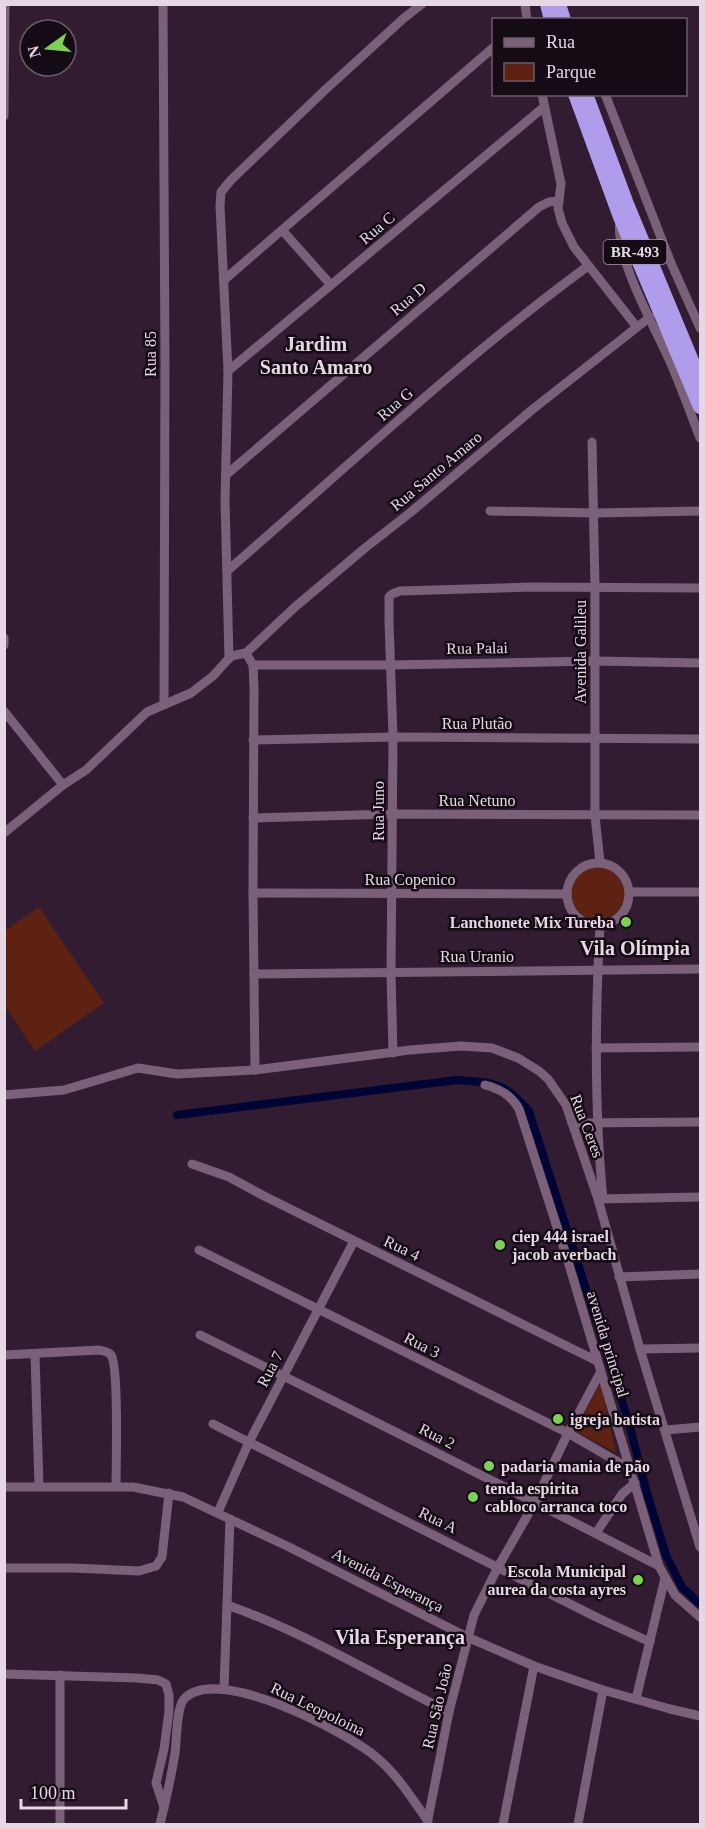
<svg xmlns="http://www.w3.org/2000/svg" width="705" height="1829" font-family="'Times New Roman',serif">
  <rect width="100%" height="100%" fill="#321c32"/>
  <!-- green -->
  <g fill="#5d2212">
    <circle cx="598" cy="893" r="27"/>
    <path d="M 39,907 L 104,1003 L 35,1051 L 5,1006 L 4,931 Z"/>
    <path d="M 601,1383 L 616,1453 L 575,1431 Z"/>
  </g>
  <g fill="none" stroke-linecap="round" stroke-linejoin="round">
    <!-- canal -->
    <path stroke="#000434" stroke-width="8" d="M 177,1115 L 457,1080 C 496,1083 502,1081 529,1111 L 629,1423 L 647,1493 L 666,1555 L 682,1587 L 700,1604"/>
    <!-- minor -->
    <g stroke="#7a6079" stroke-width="9">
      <path d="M 163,4 L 165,363 L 164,703"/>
      <path d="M 525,4 L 527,20"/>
      <path d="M 542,94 L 561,184 L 558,208 L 562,223 L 574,247 L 636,326"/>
      <path d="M 605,94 L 671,263 L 700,328"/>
      <path d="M 4,116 L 5,4"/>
      <path d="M 620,220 C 614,259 656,328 672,366 C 682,390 691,414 700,438"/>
      <path d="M 282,230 L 331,285"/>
      <path d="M 224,280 L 494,47"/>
      <path d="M 228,371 L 544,107"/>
      <path d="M 592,442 L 595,587 L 595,816 L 600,862"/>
      <path d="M 226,475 L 539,207 L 549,202 L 559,201"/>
      <path d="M 490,511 L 595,513 L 700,511"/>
      <path d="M 227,571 C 346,468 461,359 588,266"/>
      <path d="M 4,638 L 4,645"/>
      <path d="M 246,653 L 295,607 L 365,548 L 411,512 L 533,409 L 650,317"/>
      <path d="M 229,659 L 225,500 L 228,371 L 220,206 L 221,192 L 231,180 L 325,90 L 404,18 L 422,4"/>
      <path d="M 253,665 L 390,665 L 596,661 L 700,663"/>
      <path d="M 4,711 L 63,785"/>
      <path d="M 253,740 L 393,737 L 700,739"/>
      <path d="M 253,818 L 392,814 L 700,815"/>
      <path d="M 4,833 L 63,785 L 86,770 L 147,712 L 191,693 L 213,676 L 231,656 L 246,653 L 253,665 L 254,688 L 253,893 L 255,1070"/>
      <circle cx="598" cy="894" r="31"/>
      <path d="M 629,892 L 700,892"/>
      <path d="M 253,893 L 567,894"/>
      <path d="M 600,925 C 595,1017 594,1108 603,1199"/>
      <path d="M 254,974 L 700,969"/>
      <path d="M 596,1048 L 700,1047"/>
      <path d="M 393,1053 L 391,973 L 393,737 L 389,621 L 389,597 L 392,594 L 400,591 L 531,587 L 700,588"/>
      <path d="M 485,1085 C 500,1089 511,1095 519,1109 L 567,1258 L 659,1566 L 675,1595 L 700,1617"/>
      <path d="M 4,1095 L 64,1090 L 138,1068 L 177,1074 L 255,1070 L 410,1050 L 461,1046 L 492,1048 L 518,1058 L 539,1071 L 548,1079 L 566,1105 L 598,1199 L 640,1349 L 700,1547"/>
      <path d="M 572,1123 L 700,1122"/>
      <path d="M 192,1164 L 229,1177 L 264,1196 L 597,1361"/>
      <path d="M 598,1199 L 700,1197"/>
      <path d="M 199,1250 L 568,1433 L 630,1469"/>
      <path d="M 619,1277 L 700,1274"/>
      <path d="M 200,1335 C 354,1410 507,1488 659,1566"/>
      <path d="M 640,1349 L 700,1348"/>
      <path d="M 4,1355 L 99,1350 C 103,1351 108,1351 111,1355 C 119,1366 116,1467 116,1486"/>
      <path d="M 35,1355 L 39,1486"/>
      <path d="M 213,1424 L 598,1618 L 650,1642"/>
      <path d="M 666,1430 L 700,1427"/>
      <path d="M 4,1487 L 133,1487 L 183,1497 L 289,1547 L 467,1637 L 534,1666 L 603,1690 L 670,1709 L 700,1716"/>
      <path d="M 218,1512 L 249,1442 L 354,1241"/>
      <path d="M 596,1533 L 622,1494 L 635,1483"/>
      <path d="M 4,1568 L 73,1568 L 139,1571 L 156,1566 L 162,1557 L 169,1493"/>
      <path d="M 227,1605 C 304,1632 376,1676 449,1712"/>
      <path d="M 4,1674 L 137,1678 L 158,1680 L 166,1684 L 169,1695 L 169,1711 L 164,1749 L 156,1783 L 164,1807"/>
      <path d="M 224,1689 L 230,1519"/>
      <path d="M 636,1699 L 665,1578"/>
      <path d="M 60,1824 L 60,1675"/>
      <path d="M 160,1824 C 166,1801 171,1777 175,1753 C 177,1739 176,1709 184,1699 C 216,1663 348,1733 376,1757 C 398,1775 412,1799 428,1821"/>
      <path d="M 427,1824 L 449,1712 L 474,1615 L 498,1567 L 534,1504 L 568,1433 L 600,1373"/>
      <path d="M 503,1824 L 534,1666"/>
      <path d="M 578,1824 L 603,1690"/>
    </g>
    <!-- highway -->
    <g stroke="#af9deb" stroke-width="14">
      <path d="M 547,4 L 551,20"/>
      <path d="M 559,4 L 564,20"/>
      <path d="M 575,94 L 620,217 L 700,407"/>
      <path d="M 586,94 L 627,204 L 700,380"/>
    </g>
  </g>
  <!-- markers -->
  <g fill="#7cd155" stroke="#140b14" stroke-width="2">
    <circle cx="626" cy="922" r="6"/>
    <circle cx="500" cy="1245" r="6"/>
    <circle cx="558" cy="1419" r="6"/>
    <circle cx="489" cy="1466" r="6"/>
    <circle cx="473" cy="1497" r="6"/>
    <circle cx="638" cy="1580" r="6"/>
  </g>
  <g text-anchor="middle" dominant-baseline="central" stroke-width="5" stroke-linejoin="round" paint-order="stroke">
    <!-- shield labels -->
    <rect fill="#140b14" stroke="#a79aa6" stroke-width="1.5" x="603.5" y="240" width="63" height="24" rx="4.5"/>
    <g font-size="15" font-weight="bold" fill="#e6d7e5">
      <text x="635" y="252">BR-493</text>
    </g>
    <!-- street labels -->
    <g font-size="16" fill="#e6d7e5" stroke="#140b14">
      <text transform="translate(377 228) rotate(-40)">Rua C</text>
      <text transform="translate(408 299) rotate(-40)">Rua D</text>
      <text transform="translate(150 354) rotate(-90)">Rua 85</text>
      <text transform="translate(395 404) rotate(-41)">Rua G</text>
      <text transform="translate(436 471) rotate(-40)">Rua Santo Amaro</text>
      <text transform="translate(477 648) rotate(-1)">Rua Palai</text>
      <text transform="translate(580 652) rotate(-90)">Avenida Galileu</text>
      <text x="477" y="723">Rua Plutão</text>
      <text x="477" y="800">Rua Netuno</text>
      <text transform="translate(378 811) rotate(-90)">Rua Juno</text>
      <text x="410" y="879">Rua Copenico</text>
      <text x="477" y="956">Rua Uranio</text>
      <text transform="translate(587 1126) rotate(69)">Rua Ceres</text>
      <text transform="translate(402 1248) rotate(26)">Rua 4</text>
      <text transform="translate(608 1344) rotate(73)">avenida principal</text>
      <text transform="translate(422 1345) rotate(27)">Rua 3</text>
      <text transform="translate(270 1369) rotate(-62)">Rua 7</text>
      <text transform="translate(437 1436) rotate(27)">Rua 2</text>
      <text transform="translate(438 1520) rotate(26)">Rua A</text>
      <text transform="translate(388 1580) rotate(27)">Avenida Esperança</text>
      <text transform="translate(437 1706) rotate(-77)">Rua São João</text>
      <text transform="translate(318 1709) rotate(26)">Rua Leopoloina</text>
    </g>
    <!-- poi labels -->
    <g font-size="16" font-weight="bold" fill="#e6d7e5" stroke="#140b14" text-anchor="start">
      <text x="614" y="922" text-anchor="end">Lanchonete Mix Tureba</text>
      <text x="512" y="1236">ciep 444 israel<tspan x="512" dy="18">jacob averbach</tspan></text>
      <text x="570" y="1419">igreja batista</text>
      <text x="501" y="1466">padaria mania de pão</text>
      <text x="485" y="1488">tenda espirita<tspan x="485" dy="18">cabloco arranca toco</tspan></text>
      <text x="626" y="1571" text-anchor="end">Escola Municipal<tspan x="626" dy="18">aurea da costa ayres</tspan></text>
    </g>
    <!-- quarter labels -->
    <g font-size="20" font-weight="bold" fill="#e6d7e5" stroke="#140b14">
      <text x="316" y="344">Jardim<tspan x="316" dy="23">Santo Amaro</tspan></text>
      <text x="635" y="948">Vila Olímpia</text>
      <text x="400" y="1637">Vila Esperança</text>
    </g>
  </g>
  <!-- border -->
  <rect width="705" height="1829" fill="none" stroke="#e6d7e5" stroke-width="12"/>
  <!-- legend -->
  <rect x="492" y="18" width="195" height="78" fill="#140b14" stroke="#685d68" stroke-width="1.5"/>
  <rect x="504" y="38" width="30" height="9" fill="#7a6079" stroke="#685d68" stroke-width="1.5"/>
  <text x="546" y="48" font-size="18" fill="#e6d7e5">Rua</text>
  <rect x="504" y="63" width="30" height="18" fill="#5d2212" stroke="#685d68" stroke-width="1.5"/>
  <text x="546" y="78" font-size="18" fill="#e6d7e5">Parque</text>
  <!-- north arrow -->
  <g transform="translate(48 48) rotate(255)"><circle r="28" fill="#140b14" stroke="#685d68" stroke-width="1.5"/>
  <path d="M0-4.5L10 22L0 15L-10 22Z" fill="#7cd155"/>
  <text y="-9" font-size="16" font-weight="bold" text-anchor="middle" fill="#e6d7e5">N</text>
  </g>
  <!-- scale -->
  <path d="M21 1799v9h105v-9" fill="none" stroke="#e6d7e5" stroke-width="3"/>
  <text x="30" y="1799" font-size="18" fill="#e6d7e5" stroke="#140b14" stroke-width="4.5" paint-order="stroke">100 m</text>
</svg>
